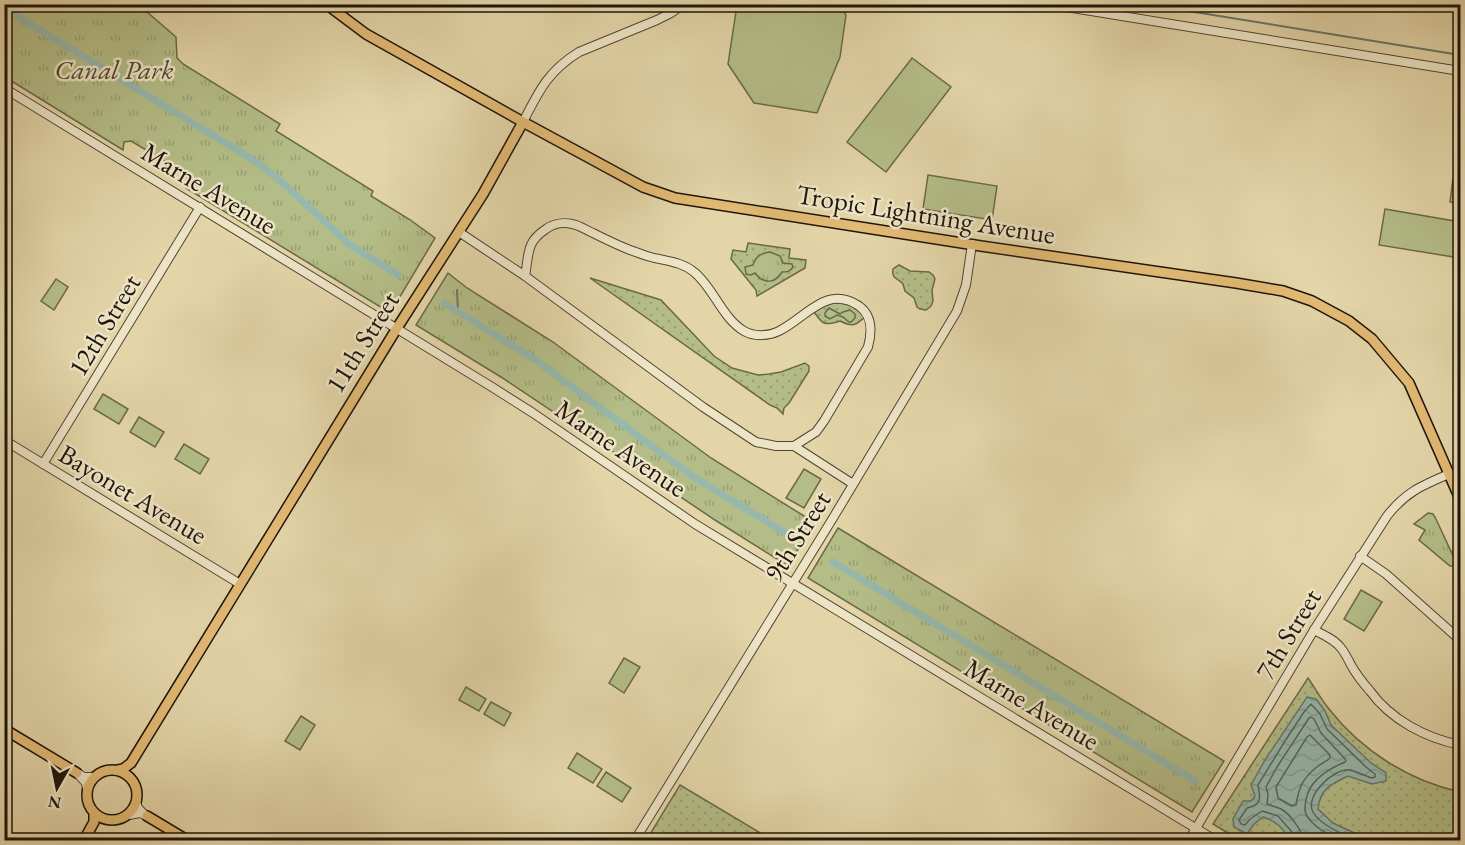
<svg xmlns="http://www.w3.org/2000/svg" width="1465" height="845" font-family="'EB Garamond',serif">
  <defs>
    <pattern id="grass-dots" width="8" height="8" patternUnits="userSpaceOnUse" patternTransform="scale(1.5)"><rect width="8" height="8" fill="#b4bd87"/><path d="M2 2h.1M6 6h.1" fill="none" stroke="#9aa273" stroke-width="1.8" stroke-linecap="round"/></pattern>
    <pattern id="park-tufts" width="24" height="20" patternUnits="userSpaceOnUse" patternTransform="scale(1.5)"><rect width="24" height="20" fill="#b4bd87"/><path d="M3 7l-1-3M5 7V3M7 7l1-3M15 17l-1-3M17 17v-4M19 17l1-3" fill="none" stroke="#9aa273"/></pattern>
    <pattern id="water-waves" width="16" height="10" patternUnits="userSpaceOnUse" patternTransform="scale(1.5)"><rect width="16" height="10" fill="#96b8ad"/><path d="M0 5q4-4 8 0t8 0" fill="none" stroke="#819d94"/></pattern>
  </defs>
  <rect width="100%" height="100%" fill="#e3d5a8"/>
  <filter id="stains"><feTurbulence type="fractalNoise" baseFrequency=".00333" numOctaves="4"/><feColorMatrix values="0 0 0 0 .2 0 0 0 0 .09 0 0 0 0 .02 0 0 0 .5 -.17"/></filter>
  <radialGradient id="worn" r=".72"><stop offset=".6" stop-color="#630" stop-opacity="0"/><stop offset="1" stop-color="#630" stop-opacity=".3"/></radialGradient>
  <!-- grass -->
  <g fill="url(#grass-dots)" stroke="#6a6949" stroke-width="1.5">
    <path d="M 748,243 L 790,249 L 789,258 L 806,260 L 805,268 L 757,296 L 756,290 L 731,259 L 733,250 L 746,252 Z"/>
    <path d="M 899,265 L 910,271 L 929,272 L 933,275 L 935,279 L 932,290 L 933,301 L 931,306 L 926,310 L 920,309 L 917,307 L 914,298 L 905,291 L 903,284 C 898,278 891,279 893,269 Z"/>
    <path d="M 590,278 L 661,300 L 714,356 L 732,368 L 758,375 L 769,374 L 781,372 L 805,363 L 809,366 L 809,371 L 789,403 L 784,408 L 783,414 L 777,408 L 770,405 Z"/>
    <path d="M 839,298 L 867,315 C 856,325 854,328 840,321 C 822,327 822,323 812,309 Z"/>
    <path d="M 1308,678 C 1315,688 1321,699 1329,709 C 1362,751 1408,780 1460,792 L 1460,840 L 1239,840 L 1213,824 Z"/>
    <path d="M 680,785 L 772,840 L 650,840 L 647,839 Z"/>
  </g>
  <!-- park -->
  <g fill="url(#park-tufts)" stroke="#6a6949" stroke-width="1.5">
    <path d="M 4,5 L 139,5 L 176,37 L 177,58 L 183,64 L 280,124 L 276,131 L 373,191 L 371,196 L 409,219 L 435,238 L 392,310 L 387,311 L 186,188 L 187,174 L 131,141 L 124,142 L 123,150 L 5,77 Z"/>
    <path d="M 770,252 L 780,256 L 783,263 L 792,264 L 793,267 C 790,272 787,272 782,272 C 775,284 763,284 755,273 L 751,275 L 746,274 L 745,267 L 753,265 C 755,257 761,253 770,252 Z"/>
    <path d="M 448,273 L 467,288 L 553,342 L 711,458 L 804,516 L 816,520 L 788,566 L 715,520 L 501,377 L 416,325 Z"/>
    <path d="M 829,308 L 840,314 L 843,312 L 850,310 L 855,314 L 855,318 L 851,322 L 849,322 L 843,317 L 837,315 L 830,319 L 825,316 L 825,313 Z"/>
    <path d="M 1428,513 L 1433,514 L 1435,517 L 1455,560 L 1455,563 L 1453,566 L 1450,566 L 1419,540 L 1425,530 L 1414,524 Z"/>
    <path d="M 838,528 L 1224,761 L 1192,812 L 808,578 Z"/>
  </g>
  <!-- garden -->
  <g fill="#b4bd87" stroke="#6a6949" stroke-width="1.5">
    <path d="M 737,5 L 839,5 L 846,15 L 840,57 L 817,113 L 754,103 L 728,64 Z"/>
    <path d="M 912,58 L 951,87 L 886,172 L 847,142 Z"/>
    <path d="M 928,175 L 997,186 L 992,220 L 923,209 Z"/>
    <path d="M 1453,178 L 1460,179 L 1460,204 L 1450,202 Z"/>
    <path d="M 1385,209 L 1460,222 L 1460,258 L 1379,245 Z"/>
    <path d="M 56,279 L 68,287 L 54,310 L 41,301 Z"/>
    <path d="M 103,394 L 128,409 L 119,424 L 94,409 Z"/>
    <path d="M 139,417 L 164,432 L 155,447 L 130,432 Z"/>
    <path d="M 184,444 L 209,459 L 200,474 L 175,459 Z"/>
    <path d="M 804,469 L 821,479 L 804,508 L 786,498 Z"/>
    <path d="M 1361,590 L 1382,602 L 1364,631 L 1344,619 Z"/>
    <path d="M 624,658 L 640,667 L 624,693 L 609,683 Z"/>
    <path d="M 466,687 L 486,699 L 479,711 L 459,700 Z"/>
    <path d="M 491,702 L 511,713 L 504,726 L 484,714 Z"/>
    <path d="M 301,716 L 315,725 L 300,750 L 285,741 Z"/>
    <path d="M 577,753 L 602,769 L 593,783 L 568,768 Z"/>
    <path d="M 606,772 L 631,788 L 622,802 L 597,786 Z"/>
  </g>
  <!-- water -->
  <path fill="url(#water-waves)" stroke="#66776c" stroke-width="1.5" d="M 1307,697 L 1316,699 L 1325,711 L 1331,725 L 1371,763 L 1386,773 L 1386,781 L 1372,784 L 1348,776 C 1331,784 1320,789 1318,809 L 1333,823 L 1361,836 L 1366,840 L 1290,840 C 1283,828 1276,821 1263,817 L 1254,824 L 1247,834 L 1234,827 L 1233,819 L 1243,801 L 1251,801 L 1255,796 L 1251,785 L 1265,760 Z"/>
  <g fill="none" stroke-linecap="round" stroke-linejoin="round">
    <!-- shore -->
    <g stroke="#5a665c" stroke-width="1.5">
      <path d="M 1310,735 L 1330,755 L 1330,758 C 1327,761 1322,763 1318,766 C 1303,778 1299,786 1296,805 L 1292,806 L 1278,798 L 1276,787 L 1307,737 Z"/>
      <path d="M 1295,840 L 1292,832 L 1278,816 L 1262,811 L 1250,819 L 1245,825 L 1241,824 L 1239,820 L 1247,808 C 1263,805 1260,797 1258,785 L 1285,741 L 1304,712 L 1311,704 L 1320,714 L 1327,729 L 1366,767 L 1375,774 L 1375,777 L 1372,778 C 1365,776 1356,771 1349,770 C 1334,768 1304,796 1313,812 C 1320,825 1344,835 1357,840"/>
      <path d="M 1303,840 C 1302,830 1290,814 1281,809 C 1277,807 1272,806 1267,804 L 1268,794 L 1266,787 L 1277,767 L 1309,718 L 1311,717 L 1314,719 L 1321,733 L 1346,760 L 1345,762 C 1328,769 1309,780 1306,800 C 1305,805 1304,809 1306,814 C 1311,825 1328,835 1339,840"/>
    </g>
    <!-- stream -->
    <g stroke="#66776c" stroke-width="2">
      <path d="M 1145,4 L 1460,55"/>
      <path d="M 457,290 L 458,312"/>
    </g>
    <!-- canal -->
    <g stroke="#96b8ad" stroke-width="7">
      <path d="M 4,8 L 260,164 L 283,183 L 350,245 L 398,275"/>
      <path d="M 444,303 L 537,361 L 695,478 L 792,537"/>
      <path d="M 833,562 L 1195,781"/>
    </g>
    <!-- minor casing -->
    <g stroke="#504532" stroke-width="10">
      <g id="minor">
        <path d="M 1048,4 L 1460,71"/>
        <path d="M 4,88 L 492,387 L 533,413 L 695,524 L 1215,840"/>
        <path d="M 523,122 C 539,91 548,71 579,52 L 657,20 L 671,13 L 684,4"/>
        <path d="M 459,232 L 525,276 L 703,407 L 756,442 L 776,446 L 794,446 L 816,432 L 824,421 L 868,347 C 872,332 873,316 859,306 C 826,284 806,318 779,331 C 769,336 754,337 744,331 C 722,318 713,287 694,272 C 681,261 663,261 647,256 C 641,254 636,252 630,250 C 617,245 605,239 593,233 C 586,230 579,225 572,224 C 563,222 553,224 546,229 C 540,233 534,238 531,245 C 527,254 527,267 525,276"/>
        <path d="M 4,440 L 240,584"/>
        <path d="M 794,446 L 853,484"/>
        <path d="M 43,464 L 200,207"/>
        <path d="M 1360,556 L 1386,574 L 1460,640"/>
        <path d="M 1314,630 C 1324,635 1335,640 1341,648 C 1345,653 1348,659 1351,665 C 1356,674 1363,683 1370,691 C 1391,720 1426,738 1460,745"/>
        <path d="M 77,773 L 86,783 L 87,789"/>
        <path d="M 79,774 L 84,777 L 95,777"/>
        <path d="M 136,802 L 138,808 L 144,814"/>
        <path d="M 129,815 L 140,813 L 147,816"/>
        <path d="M 635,840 L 833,518 L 957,311 L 966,285 L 972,244"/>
        <path d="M 1189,840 L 1314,630 L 1387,516 C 1406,492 1421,486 1449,474"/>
      </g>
    </g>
    <!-- major casing -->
    <g stroke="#1f150b" stroke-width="12">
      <g id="major">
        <path d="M 326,4 L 366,34 L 523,122 L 643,187 L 675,198 L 981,246 L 1236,283 L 1283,291 L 1312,301 L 1349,321 L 1372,339 L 1409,383 L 1460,499"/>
        <path d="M 4,729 L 77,773"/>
        <circle cx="112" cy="795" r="25"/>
        <path d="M 118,770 L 123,769 L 131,763 L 397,328 L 483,194 L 523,122"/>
        <path d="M 147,816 L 187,840"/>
        <path d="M 84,840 L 94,822 L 94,813"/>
      </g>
    </g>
    <!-- minor -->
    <use href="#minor" stroke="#ede4c6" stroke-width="8"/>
    <!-- major -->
    <use href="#major" stroke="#e2ba74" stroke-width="9"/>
  </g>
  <g text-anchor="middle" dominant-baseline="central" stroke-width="5" stroke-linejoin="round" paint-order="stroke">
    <!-- park labels -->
    <g font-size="27" font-style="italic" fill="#4c4730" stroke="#ede4c6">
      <text x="114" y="69">Canal Park</text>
    </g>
    <!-- street labels -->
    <g font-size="27" fill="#1f150b" stroke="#ede4c6">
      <text transform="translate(209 188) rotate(31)">Marne Avenue</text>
      <text transform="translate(926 214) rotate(9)">Tropic Lightning Avenue</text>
      <text transform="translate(104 325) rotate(-59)">12th Street</text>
      <text transform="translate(362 342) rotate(-58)">11th Street</text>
      <text transform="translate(621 448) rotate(34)">Marne Avenue</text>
      <text transform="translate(133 494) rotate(31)">Bayonet Avenue</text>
      <text transform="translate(797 536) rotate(-58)">9th Street</text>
      <text transform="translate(1288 634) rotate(-59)">7th Street</text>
      <text transform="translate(1032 704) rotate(31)">Marne Avenue</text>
    </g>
  </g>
  <!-- margin -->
  <rect width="1465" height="845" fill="none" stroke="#e3d5a8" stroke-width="24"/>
  <rect x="6" y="6" width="1453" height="833" fill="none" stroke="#1f150b" stroke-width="3"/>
  <rect x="12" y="12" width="1441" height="821" fill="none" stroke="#1f150b" stroke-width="1.5"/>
  <!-- north arrow -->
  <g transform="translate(57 788) rotate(189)" stroke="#ede4c6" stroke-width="4.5" paint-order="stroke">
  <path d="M0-4.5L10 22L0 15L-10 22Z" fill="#1f150b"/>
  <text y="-9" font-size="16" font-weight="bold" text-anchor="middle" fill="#1f150b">N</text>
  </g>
  <rect width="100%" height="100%" filter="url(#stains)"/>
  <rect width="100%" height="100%" fill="url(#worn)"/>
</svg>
